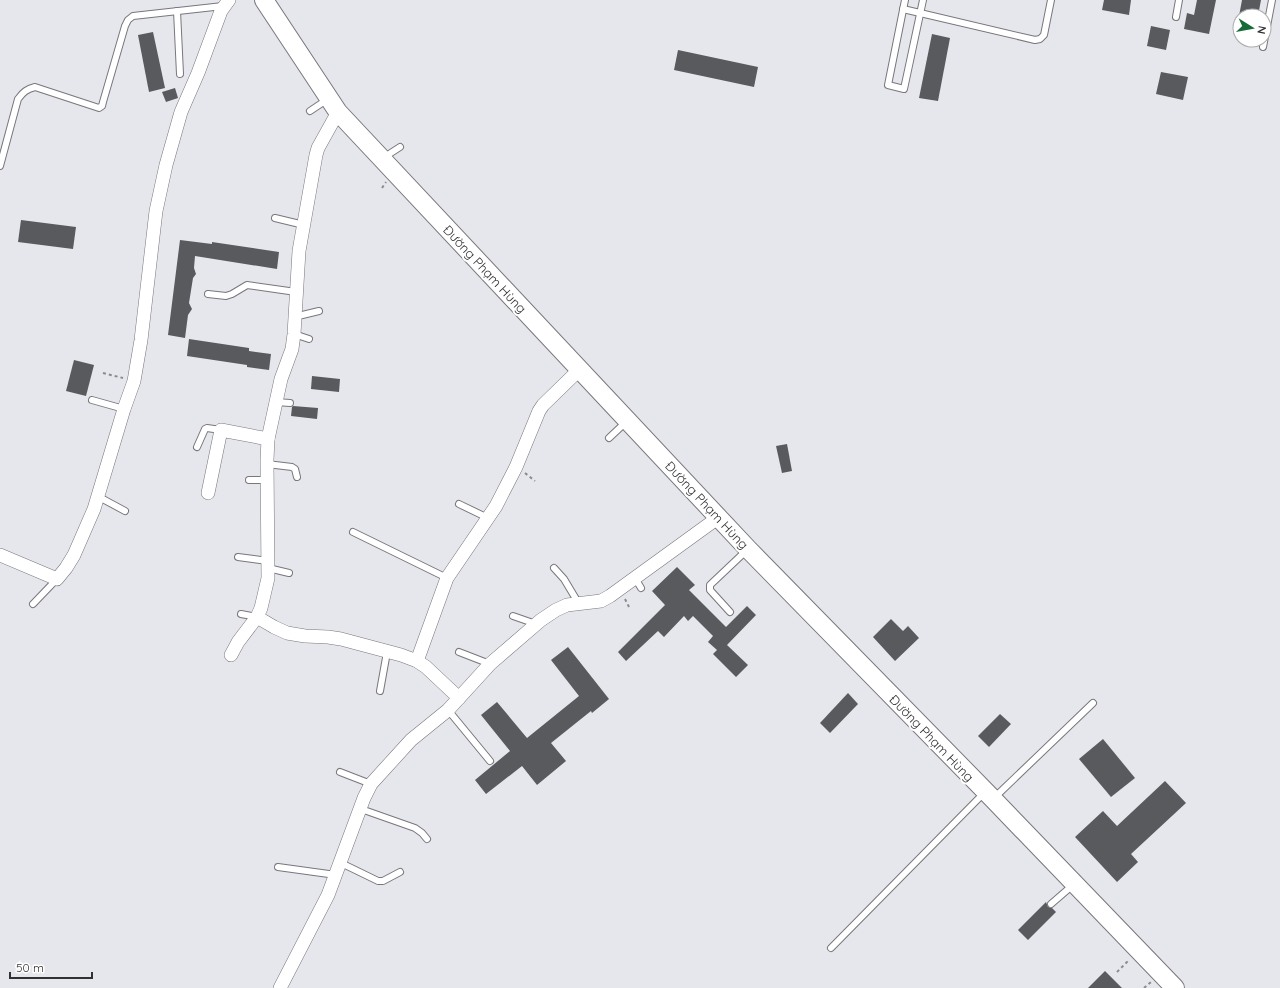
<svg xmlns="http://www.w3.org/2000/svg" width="1280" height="988" font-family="Quicksand,sans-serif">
  <rect width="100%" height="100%" fill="#e6e7ec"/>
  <!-- building -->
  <g fill="#585a5e">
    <path d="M 1104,0 L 1131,0 L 1129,15 L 1102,10 Z"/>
    <path d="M 1197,0 L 1216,0 L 1209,34 L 1184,29 L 1187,13 L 1194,15 Z"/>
    <path d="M 1242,0 L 1261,0 L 1258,16 L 1239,16 Z"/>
    <path d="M 1151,26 L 1170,30 L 1166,50 L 1147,46 Z"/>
    <path d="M 153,32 L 165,88 L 149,92 L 138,35 Z"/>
    <path d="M 932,34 L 950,38 L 938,101 L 919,98 Z"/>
    <path d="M 678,50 L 758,67 L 754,87 L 674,70 Z"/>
    <path d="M 1161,72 L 1188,77 L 1183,100 L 1156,94 Z"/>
    <path d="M 175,88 L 178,98 L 166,102 L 162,92 Z"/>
    <path d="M 21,220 L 76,227 L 73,249 L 18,242 Z"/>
    <path d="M 180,240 L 212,244 L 212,242 L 279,252 L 277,269 L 195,256 L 194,268 L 196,274 L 193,278 L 189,303 L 192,309 L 188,315 L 185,338 L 168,335 Z"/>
    <path d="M 189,339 L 249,348 L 249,351 L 271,354 L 269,370 L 247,367 L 247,365 L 187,356 Z"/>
    <path d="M 74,360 L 94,365 L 86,396 L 66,391 Z"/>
    <path d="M 312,376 L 340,379 L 339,392 L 311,389 Z"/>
    <path d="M 293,406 L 318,408 L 317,419 L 291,416 L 292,407 Z"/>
    <path d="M 787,444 L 792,471 L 782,473 L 776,446 Z"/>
    <path d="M 677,567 L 695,585 L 689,590 L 726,627 L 747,606 L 756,615 L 727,645 L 748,665 L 736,677 L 713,654 L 717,650 L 708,642 L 713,636 L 693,616 L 688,621 L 684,616 L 664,637 L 658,631 L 626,661 L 618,652 L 665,605 L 652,591 Z"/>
    <path d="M 891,619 L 903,631 L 908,626 L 919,638 L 895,661 L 873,637 Z"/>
    <path d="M 568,647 L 609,699 L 592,713 L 591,711 L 551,743 L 566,761 L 537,785 L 522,766 L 486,794 L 475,780 L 510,751 L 481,715 L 497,702 L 527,738 L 579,696 L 551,660 Z"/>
    <path d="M 848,693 L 858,704 L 830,733 L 820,723 Z"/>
    <path d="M 1000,714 L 1011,724 L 989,747 L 978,736 Z"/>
    <path d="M 1103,739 L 1135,778 L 1111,797 L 1079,759 Z"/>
    <path d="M 1165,781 L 1186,803 L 1131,854 L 1138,862 L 1117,882 L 1075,837 L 1103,811 L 1117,826 Z"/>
    <path d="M 1046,902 L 1048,907 L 1052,908 L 1056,912 L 1028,940 L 1018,930 Z"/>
    <path d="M 1105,971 L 1122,988 L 1088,988 Z"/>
  </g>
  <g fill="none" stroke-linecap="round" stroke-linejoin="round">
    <!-- lane casing -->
    <g stroke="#77777c" stroke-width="8">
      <g id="lane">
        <path d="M 905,0 L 888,85 L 904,89 L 923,0"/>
        <path d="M 903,9 L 1035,40 L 1040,39 L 1044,35 L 1051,0"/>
        <path d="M 177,11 L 180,74"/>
        <path d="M 1176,17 L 1179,0"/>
        <path d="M 1263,47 L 1272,0"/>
        <path d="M 310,111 L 328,99"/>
        <path d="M 383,158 L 400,147"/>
        <path d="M 0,166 L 18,99 C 23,92 27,89 35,87 L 99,108 L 102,106 L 103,102 L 125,26 L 128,20 L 133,16 L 223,6"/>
        <path d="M 275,218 L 304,225"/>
        <path d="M 208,294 L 226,296 L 232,294 L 247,285 L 296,292"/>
        <path d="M 294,317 L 319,311"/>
        <path d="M 294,334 L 309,339"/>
        <path d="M 92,400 L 124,409"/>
        <path d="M 276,402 L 290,403"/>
        <path d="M 609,438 L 626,422"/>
        <path d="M 197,447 L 205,429 L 207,428 L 221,430"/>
        <path d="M 267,464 L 292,467 L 295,469 L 297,477"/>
        <path d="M 249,480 L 267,480"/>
        <path d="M 99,497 L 125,511"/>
        <path d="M 459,504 L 488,518"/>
        <path d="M 353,532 L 447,578"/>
        <path d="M 238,557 L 268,561"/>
        <path d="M 268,568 L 289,573"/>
        <path d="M 554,568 L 564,579 L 579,604"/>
        <path d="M 635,578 L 641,588"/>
        <path d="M 33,604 L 57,579"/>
        <path d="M 730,612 L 710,590 L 710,585 L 747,550"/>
        <path d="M 241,614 L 257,617"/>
        <path d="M 513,616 L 536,624"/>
        <path d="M 459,652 L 490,664"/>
        <path d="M 380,691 L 387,652"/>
        <path d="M 448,710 L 490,761"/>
        <path d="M 340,772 L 371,784"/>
        <path d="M 994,798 L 1093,703"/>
        <path d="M 361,809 L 415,828 L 422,833 L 427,839"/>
        <path d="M 341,863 L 378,881 L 383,881 L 400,872"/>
        <path d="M 278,867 L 336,875"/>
        <path d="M 1051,904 L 1073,885"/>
        <path d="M 831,948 L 984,793"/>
      </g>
    </g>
    <!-- street casing -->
    <g stroke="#77777c" stroke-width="14">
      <g id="street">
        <path d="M 208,493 L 221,430 L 268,439"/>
        <path d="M 0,555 L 57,579 L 66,568 L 74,555 L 94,509 L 124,409 L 134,381 L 141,340 L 156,211 L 166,165 L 181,112 L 198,73 L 221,11 L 229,0"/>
        <path d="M 257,617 L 274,627 L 287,633 L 305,636 L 328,637 L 341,639 L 401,655 L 417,661 L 426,667 L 459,698"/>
        <path d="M 231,655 L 238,642 L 257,617 L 261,608 L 268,578 L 267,460 L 268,439 L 281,379 L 292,349 L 294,334 L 299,251 L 316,155 L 318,148 L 338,112"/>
        <path d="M 417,661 L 447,578 L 496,506 L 516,467 L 539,411 L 543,405 L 579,370"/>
        <path d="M 280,988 L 328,895 L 364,798 L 371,784 L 411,740 L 448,710 L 490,664 L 541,620 L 556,610 L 567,605 L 601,601 L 610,596 L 719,517"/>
      </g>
    </g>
    <!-- secondary casing -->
    <g stroke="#77777c" stroke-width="20">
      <path id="secondary" d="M 264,0 L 338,112 L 748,549 L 993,799 L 1175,988"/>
    </g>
    <!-- path -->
    <g stroke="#8a8b8e" stroke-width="2" stroke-dasharray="3 3" stroke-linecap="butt">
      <path d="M 382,188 L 386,182"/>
      <path d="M 103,373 L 123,378"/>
      <path d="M 525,473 L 535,481"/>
      <path d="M 625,599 L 629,607"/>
      <path d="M 1117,972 L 1129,960"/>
      <path d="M 1144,988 L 1151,982"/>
    </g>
    <!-- lane -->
    <use href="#lane" stroke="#fff" stroke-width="6"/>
    <!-- street -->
    <use href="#street" stroke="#fff" stroke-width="13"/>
    <!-- secondary -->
    <use href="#secondary" stroke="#fff" stroke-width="18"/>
  </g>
  <g text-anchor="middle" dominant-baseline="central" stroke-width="4" stroke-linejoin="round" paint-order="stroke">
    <!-- street labels -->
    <g font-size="13" fill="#303133" stroke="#fff">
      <text transform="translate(485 269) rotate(47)">Đường Phạm Hùng</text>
      <text transform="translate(707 505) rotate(47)">Đường Phạm Hùng</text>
      <text transform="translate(932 738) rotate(46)">Đường Phạm Hùng</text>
    </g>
  </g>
  <!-- north arrow -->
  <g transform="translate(1252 28) rotate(101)"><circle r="19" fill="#ffffff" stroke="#acadad"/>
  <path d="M0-3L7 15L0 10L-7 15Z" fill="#186a3b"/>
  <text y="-6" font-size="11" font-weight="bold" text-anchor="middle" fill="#303133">N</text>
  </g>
  <!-- scale -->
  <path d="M10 972v6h82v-6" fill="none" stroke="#303133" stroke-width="2"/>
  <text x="16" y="972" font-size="12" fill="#303133" stroke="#ffffff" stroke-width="3" paint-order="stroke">50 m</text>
</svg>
